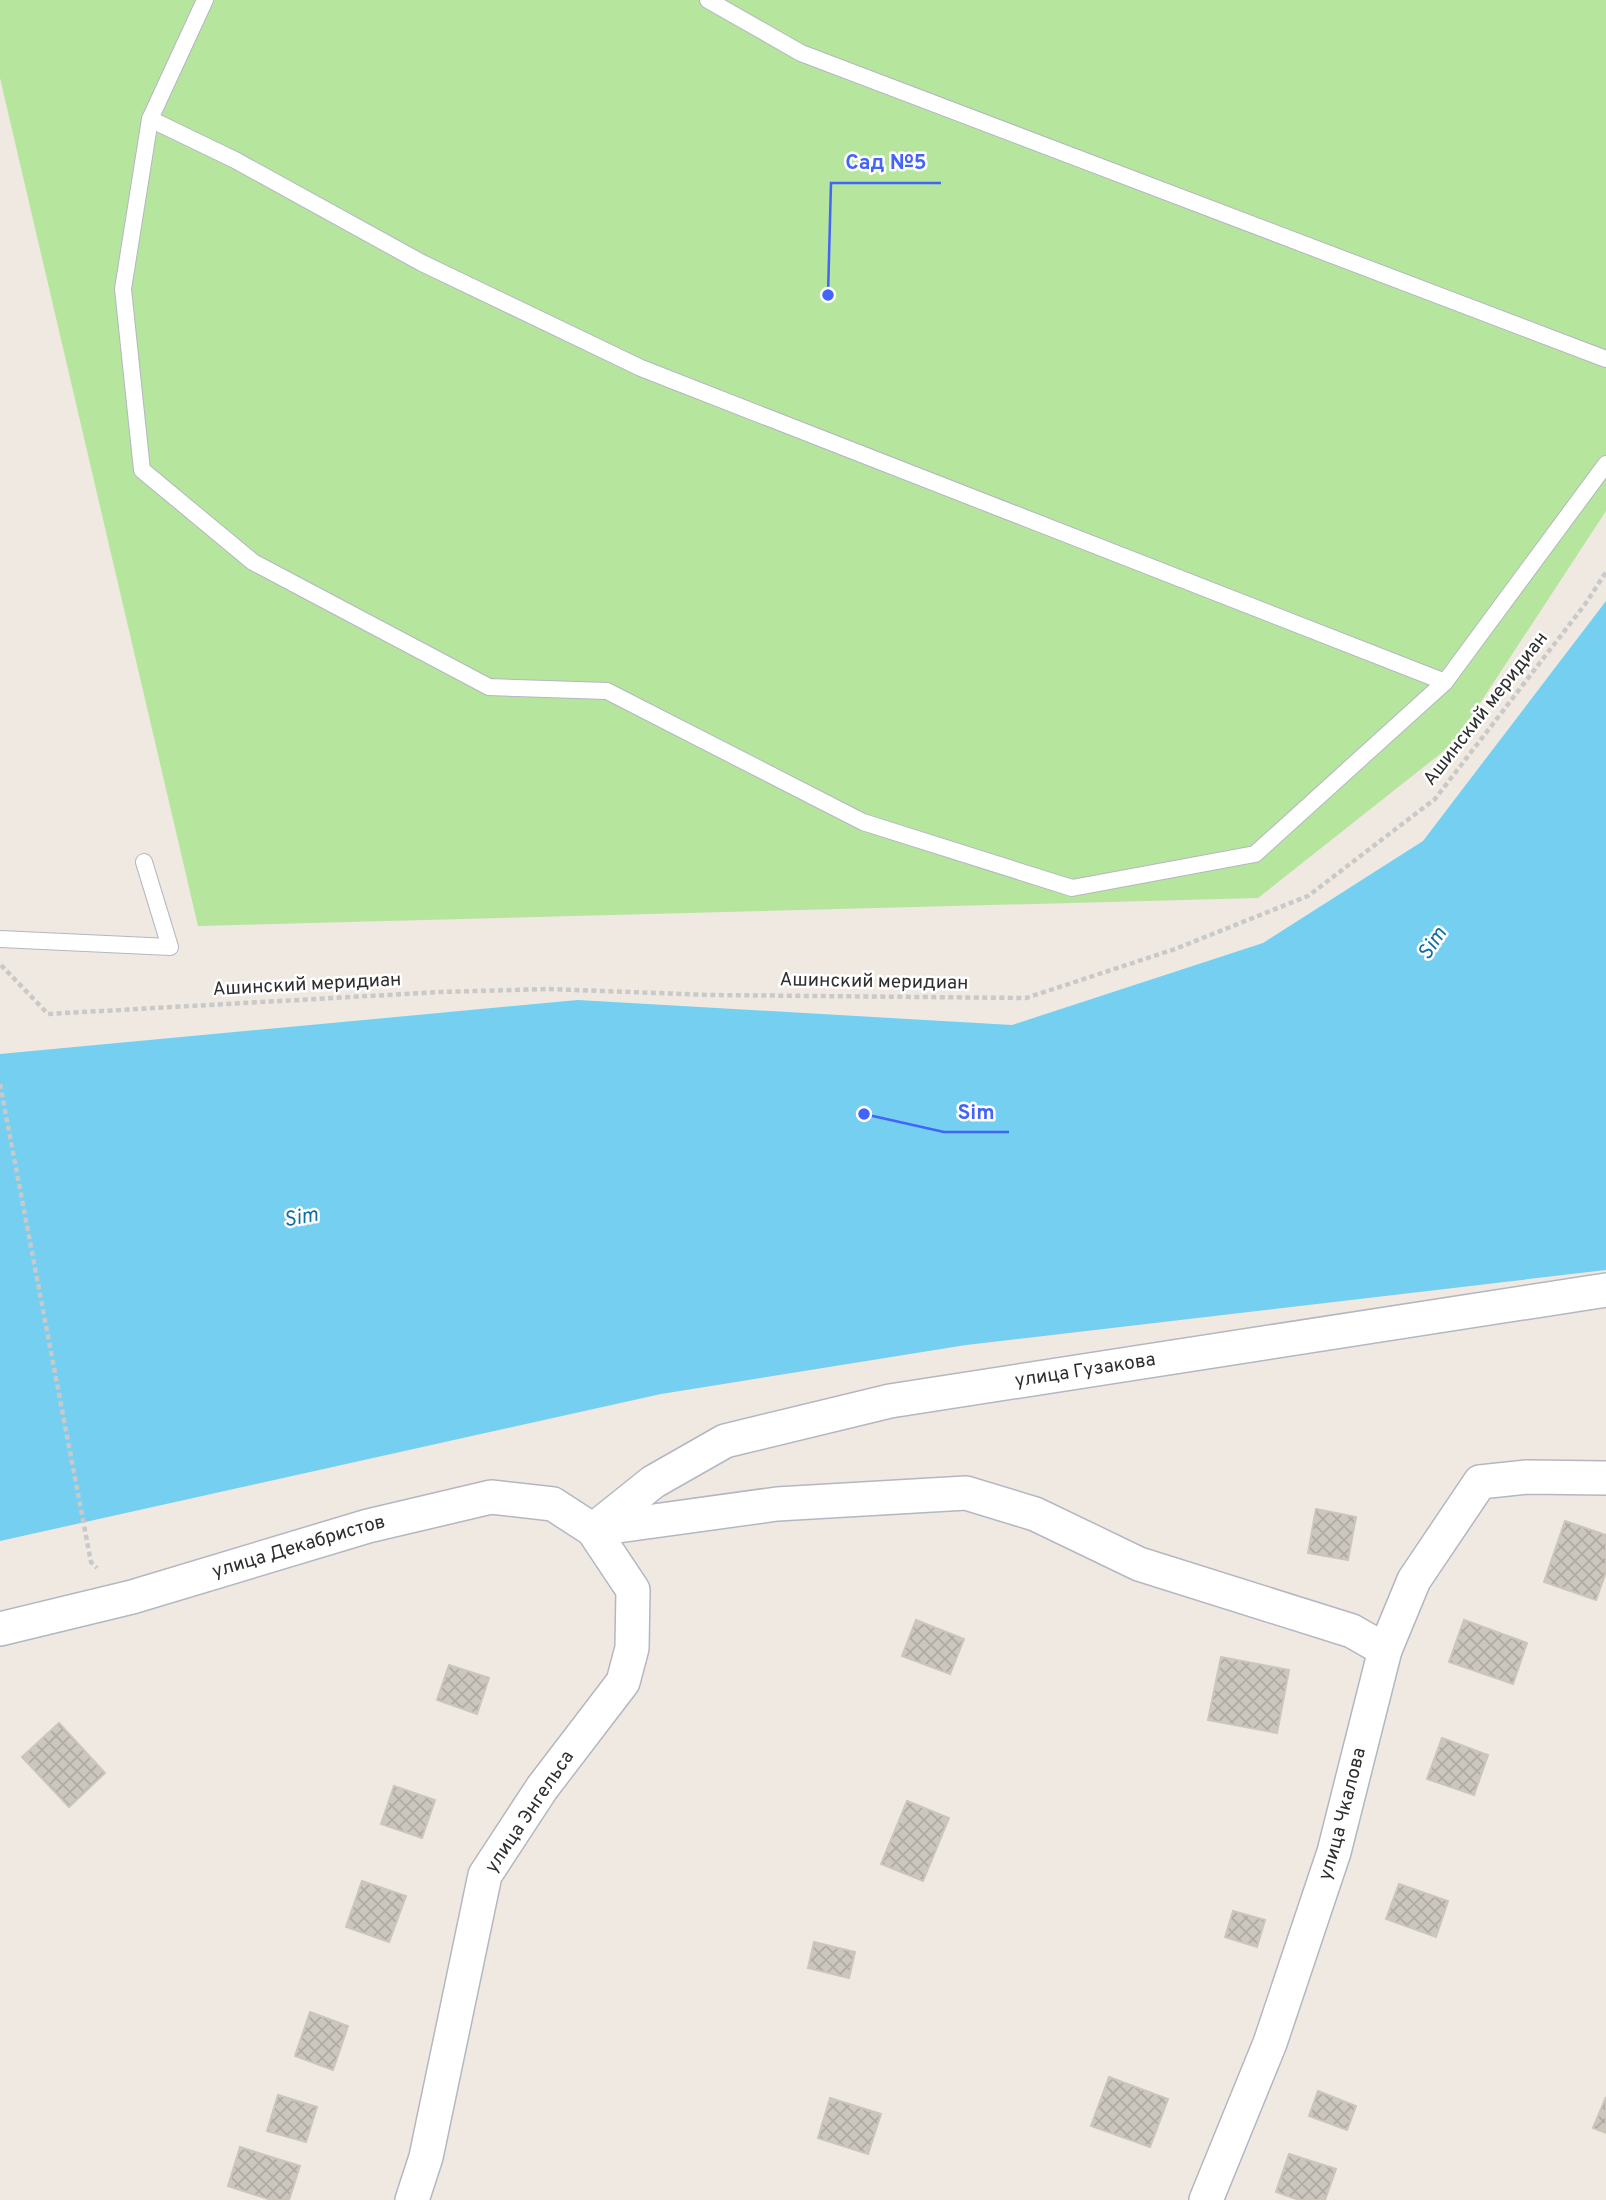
<svg xmlns="http://www.w3.org/2000/svg" width="1606" height="2200" font-family="Overpass,sans-serif">
  <defs>
    <pattern id="building-cross-hatch" width="8" height="8" patternUnits="userSpaceOnUse" patternTransform="scale(1.75)"><rect width="8" height="8" fill="#cbc7bf"/><path d="M0 0l8 8M0 8l8-8" fill="none" stroke="#afaba4"/></pattern>
  </defs>
  <rect width="100%" height="100%" fill="#efe9e1"/>
  <!-- park -->
  <path fill="#b6e59e" d="M 0,0 L 1606,0 L 1606,511 L 1454,743 L 1258,898 L 198,926 L 0,78 Z"/>
  <!-- water -->
  <path fill="#75cff0" d="M 1606,601 L 1606,1270 L 966,1345 L 661,1394 L 0,1541 L 0,1054 L 578,1000 L 1012,1025 L 1263,943 L 1423,841 Z"/>
  <!-- building -->
  <g fill="url(#building-cross-hatch)" stroke="#cbc5ba" stroke-width="2">
    <path d="M 1316,1509 L 1356,1517 L 1348,1560 L 1308,1553 Z"/>
    <path d="M 1565,1521 L 1606,1535 L 1606,1572 L 1596,1600 L 1544,1582 Z"/>
    <path d="M 916,1620 L 964,1639 L 950,1674 L 902,1656 Z"/>
    <path d="M 1464,1620 L 1527,1643 L 1513,1684 L 1449,1662 Z"/>
    <path d="M 1221,1657 L 1289,1670 L 1277,1733 L 1208,1720 Z"/>
    <path d="M 449,1665 L 489,1678 L 477,1714 L 437,1700 Z"/>
    <path d="M 59,1723 L 105,1773 L 69,1807 L 22,1757 Z"/>
    <path d="M 1442,1738 L 1488,1755 L 1474,1795 L 1427,1779 Z"/>
    <path d="M 394,1786 L 435,1800 L 422,1838 L 381,1824 Z"/>
    <path d="M 907,1801 L 949,1818 L 923,1881 L 881,1864 Z"/>
    <path d="M 362,1881 L 406,1896 L 389,1942 L 346,1927 Z"/>
    <path d="M 1399,1884 L 1448,1901 L 1436,1937 L 1386,1919 Z"/>
    <path d="M 1233,1911 L 1265,1920 L 1257,1947 L 1225,1937 Z"/>
    <path d="M 814,1942 L 855,1952 L 849,1978 L 808,1968 Z"/>
    <path d="M 310,2012 L 348,2026 L 333,2070 L 295,2056 Z"/>
    <path d="M 1109,2077 L 1168,2099 L 1150,2147 L 1091,2126 Z"/>
    <path d="M 1318,2091 L 1356,2106 L 1347,2130 L 1309,2116 Z"/>
    <path d="M 278,2095 L 317,2107 L 306,2142 L 267,2131 Z"/>
    <path d="M 1606,2097 L 1606,2133 L 1593,2128 Z"/>
    <path d="M 830,2098 L 881,2114 L 868,2154 L 818,2138 Z"/>
    <path d="M 240,2147 L 300,2166 L 289,2200 L 271,2200 L 228,2186 Z"/>
    <path d="M 1289,2154 L 1336,2169 L 1325,2200 L 1299,2200 L 1276,2192 Z"/>
  </g>
  <g fill="none" stroke-linecap="round" stroke-linejoin="round">
    <!-- service casing -->
    <g stroke="#b4b7c1" stroke-width="18">
      <g id="service">
        <path d="M 205,0 L 150,119 L 235,160 L 422,263 L 641,368 L 1445,682"/>
        <path d="M 708,0 L 801,53 L 1606,359"/>
        <path d="M 150,119 L 123,289 L 142,470 L 253,562 L 489,687 L 607,691 L 863,822 L 1072,888 L 1255,854 L 1445,682 L 1606,464"/>
        <path d="M 0,939 L 170,947 L 144,862"/>
      </g>
    </g>
    <!-- minor casing -->
    <g stroke="#b4b7c1" stroke-width="36">
      <g id="minor">
        <path d="M 596,1529 L 777,1504 L 966,1493 L 1035,1514 L 1139,1564 L 1352,1631 L 1385,1650"/>
        <path id="s1" d="M 593,1530 L 653,1482 L 725,1441 L 890,1401 L 1606,1290"/>
        <path id="s2" d="M 0,1629 L 132,1597 L 368,1526 L 491,1497 L 553,1504 L 593,1530 L 633,1590 L 632,1648 L 623,1682 L 542,1788 L 485,1875 L 426,2157 L 412,2200"/>
        <path id="s3" d="M 1206,2200 L 1270,2043 L 1334,1852 L 1385,1650 L 1414,1580 L 1480,1482 L 1527,1477 L 1606,1478"/>
      </g>
    </g>
    <!-- path -->
    <g stroke="#c9c9c9" stroke-width="4.5" stroke-dasharray="5 3.5" stroke-linecap="butt">
      <path d="M 1,965 L 48,1014 L 440,992 L 549,989 L 710,995 L 1026,998 L 1175,949 L 1308,896 L 1435,799 L 1586,603 L 1606,572"/>
      <path d="M 0,1084 L 91,1562 L 97,1568"/>
    </g>
    <!-- service -->
    <use href="#service" stroke="#fff" stroke-width="16"/>
    <!-- minor -->
    <use href="#minor" stroke="#fff" stroke-width="33"/>
  </g>
  <g text-anchor="middle" dominant-baseline="central" stroke-width="5" stroke-linejoin="round" paint-order="stroke">
    <!-- street labels -->
    <g font-size="19" fill="#2e2e2e" stroke="#fff">
      <text transform="translate(1486 709) rotate(-52)">Ашинский меридиан</text>
      <text transform="translate(874 982) rotate(1)">Ашинский меридиан</text>
      <text transform="translate(307 985) rotate(-3)">Ашинский меридиан</text>
      <text stroke="none"><textPath href="#s1" startOffset="527">улица Гузакова</textPath></text>
      <text stroke="none"><textPath href="#s2" startOffset="310">улица Декабристов</textPath></text>
      <text transform="translate(530 1812) rotate(-56)">улица Энгельса</text>
      <text stroke="none"><textPath href="#s3" startOffset="410">улица Чкалова</textPath></text>
    </g>
    <!-- water labels -->
    <g font-size="21" font-style="italic" fill="#0d6fa3" stroke="#fff">
      <text transform="translate(1433 944) rotate(-56)">Sim</text>
      <text transform="translate(301 1218) rotate(-10)">Sim</text>
    </g>
  </g>
  <!-- callouts -->
  <path fill="none" stroke="#4264fb" stroke-width="2.5" d="M828 295L831 183H941M864 1114L944 1132H1009"/>
  <g fill="#4264fb" stroke="#fff" stroke-width="2.5">
    <circle cx="828" cy="295" r="7"/>
    <circle cx="864" cy="1114" r="7"/>
  </g>
  <g font-size="21" text-anchor="middle" font-weight="bold" fill="#4264fb" stroke="#fff" stroke-width="5" stroke-linejoin="round" paint-order="stroke">
    <text x="886" y="169">Сад №5</text>
    <text x="976" y="1119">Sim</text>
  </g>
</svg>
